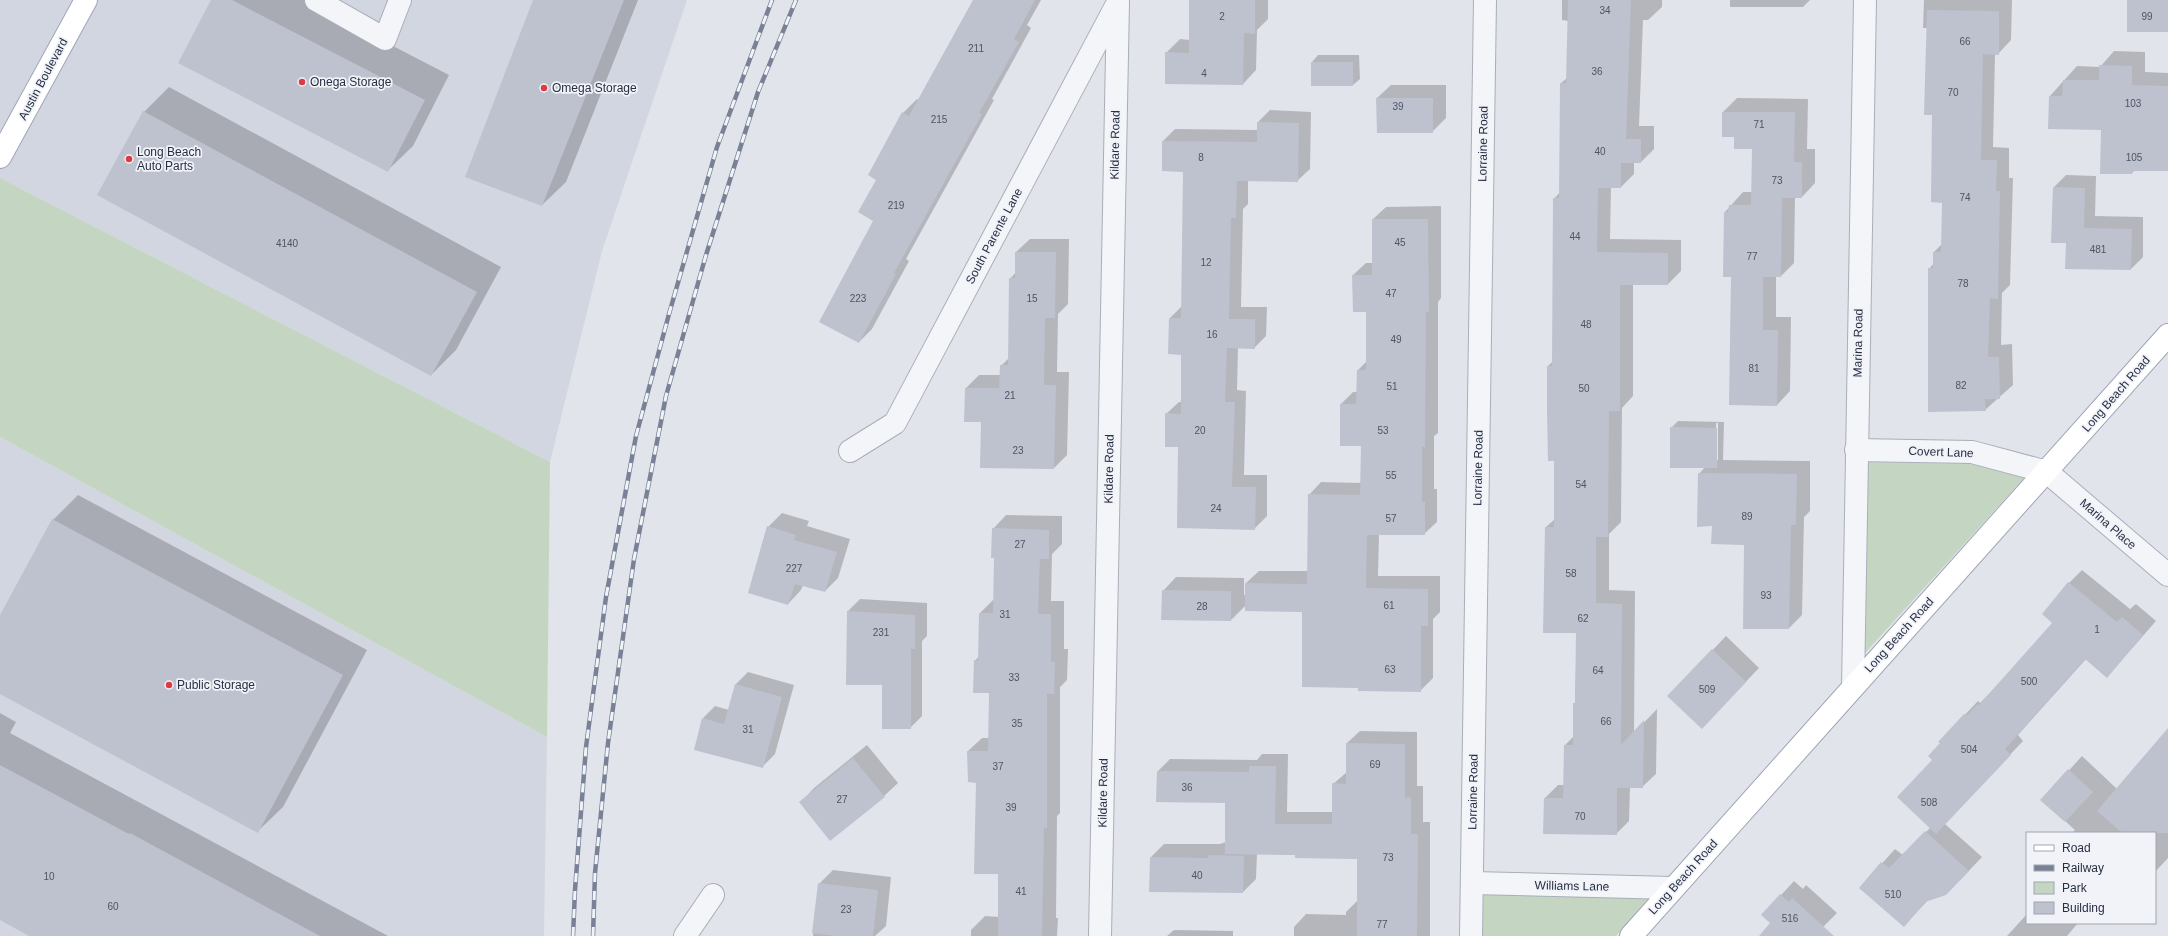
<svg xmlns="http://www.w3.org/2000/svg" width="2168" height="936" font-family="Helvetica,sans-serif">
  <rect width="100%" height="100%" fill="#e1e4eb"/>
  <!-- built -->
  <g fill="#d2d6e0">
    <path d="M 0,0 L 687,0 L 602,251 L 550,462 L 0,178 Z"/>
    <path d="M 0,437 L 547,737 L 544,936 L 0,936 Z"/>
  </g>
  <!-- green -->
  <g fill="#c4d6c1">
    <path d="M 0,178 L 550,462 L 547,737 L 0,437 Z"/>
    <path d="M 1865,462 L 1972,464 L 2025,477 L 1865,653 Z"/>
    <path d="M 1483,892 L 1650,897 L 1616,936 L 1482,936 Z"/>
  </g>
  <!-- shadow -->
  <g fill="#0003" fill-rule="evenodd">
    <path d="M 212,0 L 304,0 L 449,75 L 413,146 L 388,170 Z"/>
    <path d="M 534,0 L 638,0 L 566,182 L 542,205 Z"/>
    <path d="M 974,0 L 1041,0 L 1027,25 L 1031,28 L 992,99 L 994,100 L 906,259 L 909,261 L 872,329 L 859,342 L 875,221 L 877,180 L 869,175 L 903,113 L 917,99 L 918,100 Z"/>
    <path d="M 1190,0 L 1268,0 L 1268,19 L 1257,30 L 1256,70 L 1243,84 L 1166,53 L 1180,39 L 1190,40 Z"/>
    <path d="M 1562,0 L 1662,0 L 1662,7 L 1648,20 L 1643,20 L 1639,126 L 1654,126 L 1654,149 L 1641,162 L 1634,162 L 1634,174 L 1621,187 L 1611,187 L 1610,239 L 1681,240 L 1681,271 L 1668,284 L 1633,284 L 1633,396 L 1622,408 L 1621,522 L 1609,534 L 1609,590 L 1635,591 L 1634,733 L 1657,709 L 1656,774 L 1642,787 L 1630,787 L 1629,821 L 1616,834 L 1545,798 L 1558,785 L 1564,785 L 1565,745 L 1574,736 L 1577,632 L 1546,527 L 1555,519 L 1555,460 L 1549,460 L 1548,366 L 1553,361 L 1554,199 L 1560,192 L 1561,83 L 1567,78 L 1569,21 L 1562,20 Z"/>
    <path d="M 1730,0 L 1810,0 L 1803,7 L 1730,7 Z"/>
    <path d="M 1924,0 L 2012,0 L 2011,40 L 1998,54 L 1995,54 L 1993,147 L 2009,148 L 2009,178 L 2013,178 L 2010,285 L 2002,293 L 2001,345 L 2012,344 L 2013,385 L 1985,410 L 1929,269 L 1934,263 L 1934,252 L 1942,244 L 1943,202 L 1933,114 L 1927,28 L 1923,28 Z"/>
    <path d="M 2114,51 L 2145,52 L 2145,72 L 2168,73 L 2168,170 L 2135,170 L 2132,173 L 2102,129 L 2049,128 L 2050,96 L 2077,66 L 2100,67 Z"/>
    <path d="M 1318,55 L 1359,55 L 1360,79 L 1353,85 L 1312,62 Z"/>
    <path d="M 1391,85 L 1446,85 L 1446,118 L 1432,132 L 1377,98 Z"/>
    <path d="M 169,87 L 501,267 L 456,350 L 431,375 L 144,112 Z"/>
    <path d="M 1737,98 L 1808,99 L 1807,149 L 1815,149 L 1815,183 L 1802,197 L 1795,197 L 1794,263 L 1781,276 L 1776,276 L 1776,317 L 1791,317 L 1790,391 L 1777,405 L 1732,276 L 1725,212 L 1743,192 L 1752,192 L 1753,148 L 1735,136 L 1723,136 L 1723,112 Z"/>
    <path d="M 1270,110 L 1311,112 L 1310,169 L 1297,181 L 1248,180 L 1248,204 L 1243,209 L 1241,307 L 1267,307 L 1266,336 L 1254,348 L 1238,348 L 1237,390 L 1246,391 L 1244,475 L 1267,475 L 1267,516 L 1254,529 L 1179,446 L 1166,414 L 1179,402 L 1182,402 L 1182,354 L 1170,318 L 1182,306 L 1184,171 L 1163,141 L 1175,129 L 1258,130 L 1258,122 Z"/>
    <path d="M 2066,175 L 2096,176 L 2095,216 L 2143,217 L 2143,257 L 2131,269 L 2067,242 L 2054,187 Z"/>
    <path d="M 1441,206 L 1441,298 L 1438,302 L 1438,433 L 1434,436 L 1434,489 L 1437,489 L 1437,522 L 1424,534 L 1379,534 L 1378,576 L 1440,576 L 1440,612 L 1433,619 L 1433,678 L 1420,691 L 1303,611 L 1246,605 L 1231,620 L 1163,591 L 1176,577 L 1244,578 L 1244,595 L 1246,595 L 1246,583 L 1259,571 L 1308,571 L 1309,495 L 1321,482 L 1362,483 L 1362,445 L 1341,404 L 1353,392 L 1357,392 L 1358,370 L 1367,361 L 1367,311 L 1353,275 L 1366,263 L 1373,263 L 1373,219 L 1386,207 Z"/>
    <path d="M 1030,239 L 1069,239 L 1068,304 L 1058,314 L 1057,372 L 1069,372 L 1067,455 L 1054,468 L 982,421 L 966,388 L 979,375 L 1001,375 L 1001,366 L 1009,358 L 1010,279 L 1016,272 L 1016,252 Z"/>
    <path d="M 1678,421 L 1724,422 L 1723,460 L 1810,461 L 1810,511 L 1804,517 L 1802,615 L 1789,628 L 1745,544 L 1713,525 L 1699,474 L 1705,467 L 1671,428 ZM 1716,423 L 1718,423 L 1718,460 L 1716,460 Z"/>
    <path d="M 78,495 L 367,650 L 283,807 L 258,831 L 0,693 L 0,617 L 53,520 Z"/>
    <path d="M 782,513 L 809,521 L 807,526 L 850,539 L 838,578 L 825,591 L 803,585 L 801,590 L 788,604 L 768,527 Z"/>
    <path d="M 1006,515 L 1062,516 L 1062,544 L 1052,554 L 1051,601 L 1064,601 L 1064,649 L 1068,649 L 1067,680 L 1060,687 L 1060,813 L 1057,816 L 1056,918 L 1058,918 L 1057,936 L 971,936 L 971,930 L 985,916 L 999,917 L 999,873 L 968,751 L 982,738 L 989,738 L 990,692 L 975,661 L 979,656 L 980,613 L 994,599 L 995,557 L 993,529 Z"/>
    <path d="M 2082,570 L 2130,609 L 2136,604 L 2156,621 L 2107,677 L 2086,659 L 2018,735 L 2023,741 L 1945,824 L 1982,857 L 1960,880 L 1928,900 L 1904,926 L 1860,888 L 1895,849 L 1903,855 L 1931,827 L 1933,760 L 1941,743 L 1939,742 L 1978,701 L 1980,703 L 1992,691 L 2054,623 L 2069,583 Z"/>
    <path d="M 860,599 L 927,603 L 927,636 L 922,641 L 922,716 L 910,728 L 883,684 L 848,611 Z"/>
    <path d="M 1726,636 L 1759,668 L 1715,714 L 1669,696 Z"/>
    <path d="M 748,672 L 794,685 L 775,754 L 762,767 L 703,718 L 715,706 L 729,710 L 736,684 Z"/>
    <path d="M 0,713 L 16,722 L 10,733 L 388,936 L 31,936 L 0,919 Z"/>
    <path d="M 2168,730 L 2168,858 L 2155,872 L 2155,833 L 2072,833 L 2075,830 L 2042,800 L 2082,756 L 2117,789 Z"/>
    <path d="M 1360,731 L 1417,732 L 1417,786 L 1423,786 L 1423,822 L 1430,822 L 1430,936 L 1294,936 L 1294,927 L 1306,914 L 1346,915 L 1346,912 L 1358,900 L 1358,858 L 1257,853 L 1256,879 L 1243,892 L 1151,857 L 1164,844 L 1220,844 L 1226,842 L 1226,802 L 1158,771 L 1170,759 L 1257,760 L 1262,754 L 1288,754 L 1287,812 L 1333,812 L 1333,784 L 1347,772 L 1347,743 Z"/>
    <path d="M 867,745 L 898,783 L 884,796 L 801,802 L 814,788 Z"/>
    <path d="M 833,870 L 891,877 L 886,926 L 875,936 L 813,936 L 819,884 Z"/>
    <path d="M 1794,881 L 1803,889 L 1806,885 L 1837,913 L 1814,936 L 1775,936 L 1772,923 L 1763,915 Z"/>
    <path d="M 2027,914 L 2027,923 L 2078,923 L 2067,936 L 2007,936 Z"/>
    <path d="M 1174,930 L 1233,931 L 1233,936 L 1167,936 Z"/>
  </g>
  <!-- building -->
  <g fill="#bdc2ce">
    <path d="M 211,0 L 232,0 L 425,100 L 388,172 L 178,63 Z"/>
    <path d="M 533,0 L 624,0 L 542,206 L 465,177 Z"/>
    <path d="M 973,0 L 1035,0 L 1014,39 L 1019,42 L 979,113 L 982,114 L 894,273 L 896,274 L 859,343 L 819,322 L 873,221 L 858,212 L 876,180 L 868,175 L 902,112 L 909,116 Z"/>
    <path d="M 1189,0 L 1255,0 L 1255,34 L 1244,33 L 1243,85 L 1165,84 L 1165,52 L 1189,53 Z"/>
    <path d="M 1568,0 L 1631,0 L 1626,139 L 1641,139 L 1641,163 L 1621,163 L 1621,188 L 1598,188 L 1597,252 L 1668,253 L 1668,285 L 1620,285 L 1620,411 L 1609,411 L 1608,537 L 1596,537 L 1596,603 L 1622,604 L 1621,745 L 1644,720 L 1643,788 L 1617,788 L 1617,835 L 1543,834 L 1544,798 L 1563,798 L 1564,745 L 1573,745 L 1573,703 L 1575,703 L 1576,633 L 1543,633 L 1545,527 L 1554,527 L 1554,461 L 1548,461 L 1547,410 L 1547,366 L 1552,366 L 1553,198 L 1559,198 L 1560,83 L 1566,83 Z"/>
    <rect x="2127" y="0" width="41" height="32"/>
    <path d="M 1927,10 L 1999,11 L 1999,55 L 1983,54 L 1981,160 L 1997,160 L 1996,191 L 2000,191 L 1998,299 L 1990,298 L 1988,357 L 1999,357 L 2000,399 L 1985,399 L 1986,411 L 1928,412 L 1928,268 L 1933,268 L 1933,252 L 1941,252 L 1942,203 L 1931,202 L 1932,115 L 1924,115 Z"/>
    <rect x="1311" y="62" width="42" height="24"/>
    <path d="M 2099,65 L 2132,66 L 2132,85 L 2168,86 L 2168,171 L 2132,171 L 2132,174 L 2100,174 L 2101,130 L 2048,129 L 2049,96 L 2062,96 L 2063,80 L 2099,80 Z"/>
    <path d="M 1376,98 L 1433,98 L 1433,133 L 1377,133 Z"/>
    <path d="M 143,111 L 477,292 L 431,376 L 97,195 Z"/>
    <path d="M 1722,112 L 1795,112 L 1794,162 L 1802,162 L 1802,198 L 1782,198 L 1781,277 L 1763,277 L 1763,330 L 1778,330 L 1777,406 L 1729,405 L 1731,277 L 1723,277 L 1724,212 L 1728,212 L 1729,205 L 1751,205 L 1752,149 L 1734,149 L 1734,137 L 1722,137 Z"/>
    <path d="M 1257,122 L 1299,123 L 1298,182 L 1237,181 L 1236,218 L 1231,218 L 1229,319 L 1255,319 L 1255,349 L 1227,348 L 1225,402 L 1235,402 L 1232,487 L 1256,487 L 1255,530 L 1177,528 L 1178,447 L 1165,447 L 1165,413 L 1181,414 L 1181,355 L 1168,354 L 1169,318 L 1181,318 L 1183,172 L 1162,171 L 1162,141 L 1257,142 Z"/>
    <path d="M 2053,187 L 2085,188 L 2084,228 L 2132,229 L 2131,270 L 2065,269 L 2066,243 L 2051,243 Z"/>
    <path d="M 1372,219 L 1428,219 L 1429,312 L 1426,312 L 1425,447 L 1422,447 L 1422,502 L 1425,502 L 1425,535 L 1367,535 L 1366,588 L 1428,589 L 1428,626 L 1421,626 L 1421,692 L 1358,691 L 1358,688 L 1302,687 L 1302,612 L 1245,611 L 1245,583 L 1307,584 L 1308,494 L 1360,495 L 1361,446 L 1340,446 L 1340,404 L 1356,404 L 1357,370 L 1366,370 L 1366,312 L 1353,312 L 1352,275 L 1372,275 Z"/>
    <path d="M 1015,252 L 1056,252 L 1055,318 L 1045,318 L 1044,385 L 1056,385 L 1054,469 L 980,468 L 981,422 L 964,422 L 965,388 L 999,388 L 1000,365 L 1008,365 L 1009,278 L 1015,278 Z"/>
    <path d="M 1670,427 L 1717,428 L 1717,468 L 1670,468 Z"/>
    <path d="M 1698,473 L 1797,474 L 1796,525 L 1791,525 L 1789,629 L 1743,629 L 1744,545 L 1711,544 L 1712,526 L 1697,527 Z"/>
    <path d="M 52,519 L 343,675 L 258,833 L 0,694 L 0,615 Z"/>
    <path d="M 767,526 L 796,535 L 794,540 L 837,552 L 825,592 L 795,584 L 788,605 L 748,593 Z"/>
    <path d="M 992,528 L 1049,530 L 1049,559 L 1040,559 L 1038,614 L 1051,614 L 1051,662 L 1055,662 L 1054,694 L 1047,694 L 1047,828 L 1044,828 L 1042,936 L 998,936 L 998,874 L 974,874 L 976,783 L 968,782 L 967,751 L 988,751 L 989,693 L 973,693 L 974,660 L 978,661 L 979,613 L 993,613 L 994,558 L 991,558 Z"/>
    <path d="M 2068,582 L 2117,622 L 2122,617 L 2143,635 L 2107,678 L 2085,659 L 2005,749 L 2011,755 L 1936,834 L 1897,797 L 1932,760 L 1928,756 L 1940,743 L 1938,742 L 1964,714 L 1966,716 L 1978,704 L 1979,705 L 2052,623 L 2042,614 Z"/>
    <path d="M 1162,590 L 1231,591 L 1231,621 L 1161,620 Z"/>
    <path d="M 847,611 L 915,615 L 915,649 L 911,649 L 911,729 L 882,729 L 882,685 L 846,685 Z"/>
    <path d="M 1712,649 L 1746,682 L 1702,729 L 1667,696 Z"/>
    <path d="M 735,684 L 782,697 L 763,768 L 694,750 L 702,718 L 724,724 Z"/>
    <path d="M 2168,728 L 2168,833 L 2122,833 L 2097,811 Z"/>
    <path d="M 1346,743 L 1405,744 L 1405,798 L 1411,797 L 1411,834 L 1418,834 L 1417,936 L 1357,936 L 1357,859 L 1295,858 L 1295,855 L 1225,854 L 1225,803 L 1156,802 L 1157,771 L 1249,772 L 1249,766 L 1276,766 L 1275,824 L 1332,824 L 1332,783 L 1346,784 Z"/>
    <path d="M 853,758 L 885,797 L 830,841 L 799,802 Z"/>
    <path d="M 0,765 L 129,834 L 130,833 L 320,936 L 29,936 L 0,920 Z"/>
    <path d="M 2068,769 L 2093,792 L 2065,822 L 2040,800 Z"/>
    <path d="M 1925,831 L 1969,871 L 1946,895 L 1925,902 L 1904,927 L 1859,888 L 1881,862 L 1889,868 Z"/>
    <path d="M 1208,855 L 1244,856 L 1243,893 L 1149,892 L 1150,857 L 1208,858 Z"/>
    <path d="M 818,883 L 878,890 L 873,936 L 836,936 L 812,933 Z"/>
    <path d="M 1780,894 L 1789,902 L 1792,898 L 1834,936 L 1759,936 L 1770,923 L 1761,915 Z"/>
  </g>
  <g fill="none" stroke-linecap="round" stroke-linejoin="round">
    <!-- minor casing -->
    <g stroke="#a9aeb9" stroke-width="24">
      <g id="minor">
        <path d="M 316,0 L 385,39 L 400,0"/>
        <path d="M 1856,450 L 1972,452 L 2047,472 L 2168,575"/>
        <path d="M 850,451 L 895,423 L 1116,6"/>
        <path d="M 1853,686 L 1865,0"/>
        <path d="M 1472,883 L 1673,888"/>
        <path d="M 685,936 L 713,895"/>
        <path d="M 1100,936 L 1118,2"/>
        <path d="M 1471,936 L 1485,0"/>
      </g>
    </g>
    <!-- major casing -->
    <g stroke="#9fa6b8" stroke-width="24">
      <g id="major">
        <path d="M 0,157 L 86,0"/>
        <path d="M 1631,936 C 1809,735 1990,536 2168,335"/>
      </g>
    </g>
    <!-- minor -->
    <use href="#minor" stroke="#f4f5f9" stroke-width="22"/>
    <!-- major -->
    <use href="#major" stroke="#fff" stroke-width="22"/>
    <!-- rail casing -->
    <g stroke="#798196" stroke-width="4.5">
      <g id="rail">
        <path d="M 573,936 L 575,890 L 586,747 L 606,597 L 636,436 L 669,314 L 717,147 L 772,0"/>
        <path d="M 593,936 L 595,873 L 608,743 L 634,559 L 666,396 L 706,255 L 758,92 L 796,0"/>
      </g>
    </g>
    <!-- rail -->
    <use href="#rail" stroke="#f1f3f8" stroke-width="3" stroke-dasharray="9" stroke-linecap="butt"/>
  </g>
  <!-- markers -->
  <g fill="#db3b44" stroke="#f1f3f8" stroke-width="1.5">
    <circle cx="302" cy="82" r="4"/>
    <circle cx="544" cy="88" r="4"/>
    <circle cx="129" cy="159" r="4"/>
    <circle cx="169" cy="685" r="4"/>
  </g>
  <g text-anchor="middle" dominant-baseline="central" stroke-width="3.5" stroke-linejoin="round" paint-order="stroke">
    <!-- number labels -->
    <g font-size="10" fill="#4c5466">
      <text x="1605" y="10">34</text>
      <text x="1222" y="16">2</text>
      <text x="2147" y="16">99</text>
      <text x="1965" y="41">66</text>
      <text x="976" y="48">211</text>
      <text x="1597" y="71">36</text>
      <text x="1204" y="73">4</text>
      <text x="1953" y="92">70</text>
      <text x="2133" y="103">103</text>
      <text x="1398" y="106">39</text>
      <text x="939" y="119">215</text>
      <text x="1759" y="124">71</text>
      <text x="1600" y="151">40</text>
      <text x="1201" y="157">8</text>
      <text x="2134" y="157">105</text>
      <text x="1777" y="180">73</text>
      <text x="1965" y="197">74</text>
      <text x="896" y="205">219</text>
      <text x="1575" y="236">44</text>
      <text x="1400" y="242">45</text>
      <text x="287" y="243">4140</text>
      <text x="2098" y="249">481</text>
      <text x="1752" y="256">77</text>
      <text x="1206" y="262">12</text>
      <text x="1963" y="283">78</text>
      <text x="1391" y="293">47</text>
      <text x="858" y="298">223</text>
      <text x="1032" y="298">15</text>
      <text x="1586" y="324">48</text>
      <text x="1212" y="334">16</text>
      <text x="1396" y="339">49</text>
      <text x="1754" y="368">81</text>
      <text x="1961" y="385">82</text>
      <text x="1392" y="386">51</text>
      <text x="1584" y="388">50</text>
      <text x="1010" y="395">21</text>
      <text x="1200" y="430">20</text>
      <text x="1383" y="430">53</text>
      <text x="1018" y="450">23</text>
      <text x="1391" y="475">55</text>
      <text x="1581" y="484">54</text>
      <text x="1216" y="508">24</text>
      <text x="1747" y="516">89</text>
      <text x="1391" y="518">57</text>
      <text x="1020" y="544">27</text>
      <text x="794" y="568">227</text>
      <text x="1571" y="573">58</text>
      <text x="1766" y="595">93</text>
      <text x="1389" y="605">61</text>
      <text x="1202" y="606">28</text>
      <text x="1005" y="614">31</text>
      <text x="1583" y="618">62</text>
      <text x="2097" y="629">1</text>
      <text x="881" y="632">231</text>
      <text x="1390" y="669">63</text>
      <text x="1598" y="670">64</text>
      <text x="1014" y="677">33</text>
      <text x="2029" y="681">500</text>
      <text x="1707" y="689">509</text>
      <text x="1606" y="721">66</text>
      <text x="1017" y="723">35</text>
      <text x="748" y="729">31</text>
      <text x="1969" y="749">504</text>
      <text x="1375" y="764">69</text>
      <text x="998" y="766">37</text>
      <text x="1187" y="787">36</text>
      <text x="842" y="799">27</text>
      <text x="1929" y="802">508</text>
      <text x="1011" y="807">39</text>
      <text x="1580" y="816">70</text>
      <text x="1388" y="857">73</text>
      <text x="1197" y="875">40</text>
      <text x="49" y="876">10</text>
      <text x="1021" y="891">41</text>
      <text x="1893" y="894">510</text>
      <text x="113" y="906">60</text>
      <text x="846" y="909">23</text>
      <text x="1790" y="918">516</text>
      <text x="1382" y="924">77</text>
    </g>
    <!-- street labels -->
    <g font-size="12" fill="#272f44" stroke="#f1f3f8">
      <text transform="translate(43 79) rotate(-62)">Austin Boulevard</text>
      <text transform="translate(1483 144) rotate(-89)">Lorraine Road</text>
      <text transform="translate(1115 145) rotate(-89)">Kildare Road</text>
      <text transform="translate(994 236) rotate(-62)">South Parente Lane</text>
      <text transform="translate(1858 343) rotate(-89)">Marina Road</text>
      <text transform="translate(2116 394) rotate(-49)">Long Beach Road</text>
      <text transform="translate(1941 452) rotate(2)">Covert Lane</text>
      <text transform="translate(1478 468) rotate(-89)">Lorraine Road</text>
      <text transform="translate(1109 469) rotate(-89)">Kildare Road</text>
      <text transform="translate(2108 524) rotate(41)">Marina Place</text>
      <text transform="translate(1899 635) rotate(-48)">Long Beach Road</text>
      <text transform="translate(1473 792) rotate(-89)">Lorraine Road</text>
      <text transform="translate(1103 793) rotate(-89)">Kildare Road</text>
      <text transform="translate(1683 877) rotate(-48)">Long Beach Road</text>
      <text transform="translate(1572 886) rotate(1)">Williams Lane</text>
    </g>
    <!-- poi labels -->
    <g font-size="12" fill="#272f44" stroke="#f1f3f8" text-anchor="start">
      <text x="310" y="82">Onega Storage</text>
      <text x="552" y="88">Omega Storage</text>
      <text x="137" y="152">Long Beach<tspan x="137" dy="14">Auto Parts</tspan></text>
      <text x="177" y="685">Public Storage</text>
    </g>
  </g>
  <!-- legend -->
  <rect x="2026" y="832" width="130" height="92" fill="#f1f3f8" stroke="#a0a5b0"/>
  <rect x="2034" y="845" width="20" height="6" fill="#ffffff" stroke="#a0a5b0"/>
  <text x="2062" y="852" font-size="12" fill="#272f44">Road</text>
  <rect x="2034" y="865" width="20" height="6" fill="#798196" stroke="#a0a5b0"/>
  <text x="2062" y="872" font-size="12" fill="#272f44">Railway</text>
  <rect x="2034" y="882" width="20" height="12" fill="#c4d6c1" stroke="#a0a5b0"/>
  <text x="2062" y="892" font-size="12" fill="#272f44">Park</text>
  <rect x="2034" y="902" width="20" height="12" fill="#bdc2ce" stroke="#a0a5b0"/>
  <text x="2062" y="912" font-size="12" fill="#272f44">Building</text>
</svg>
